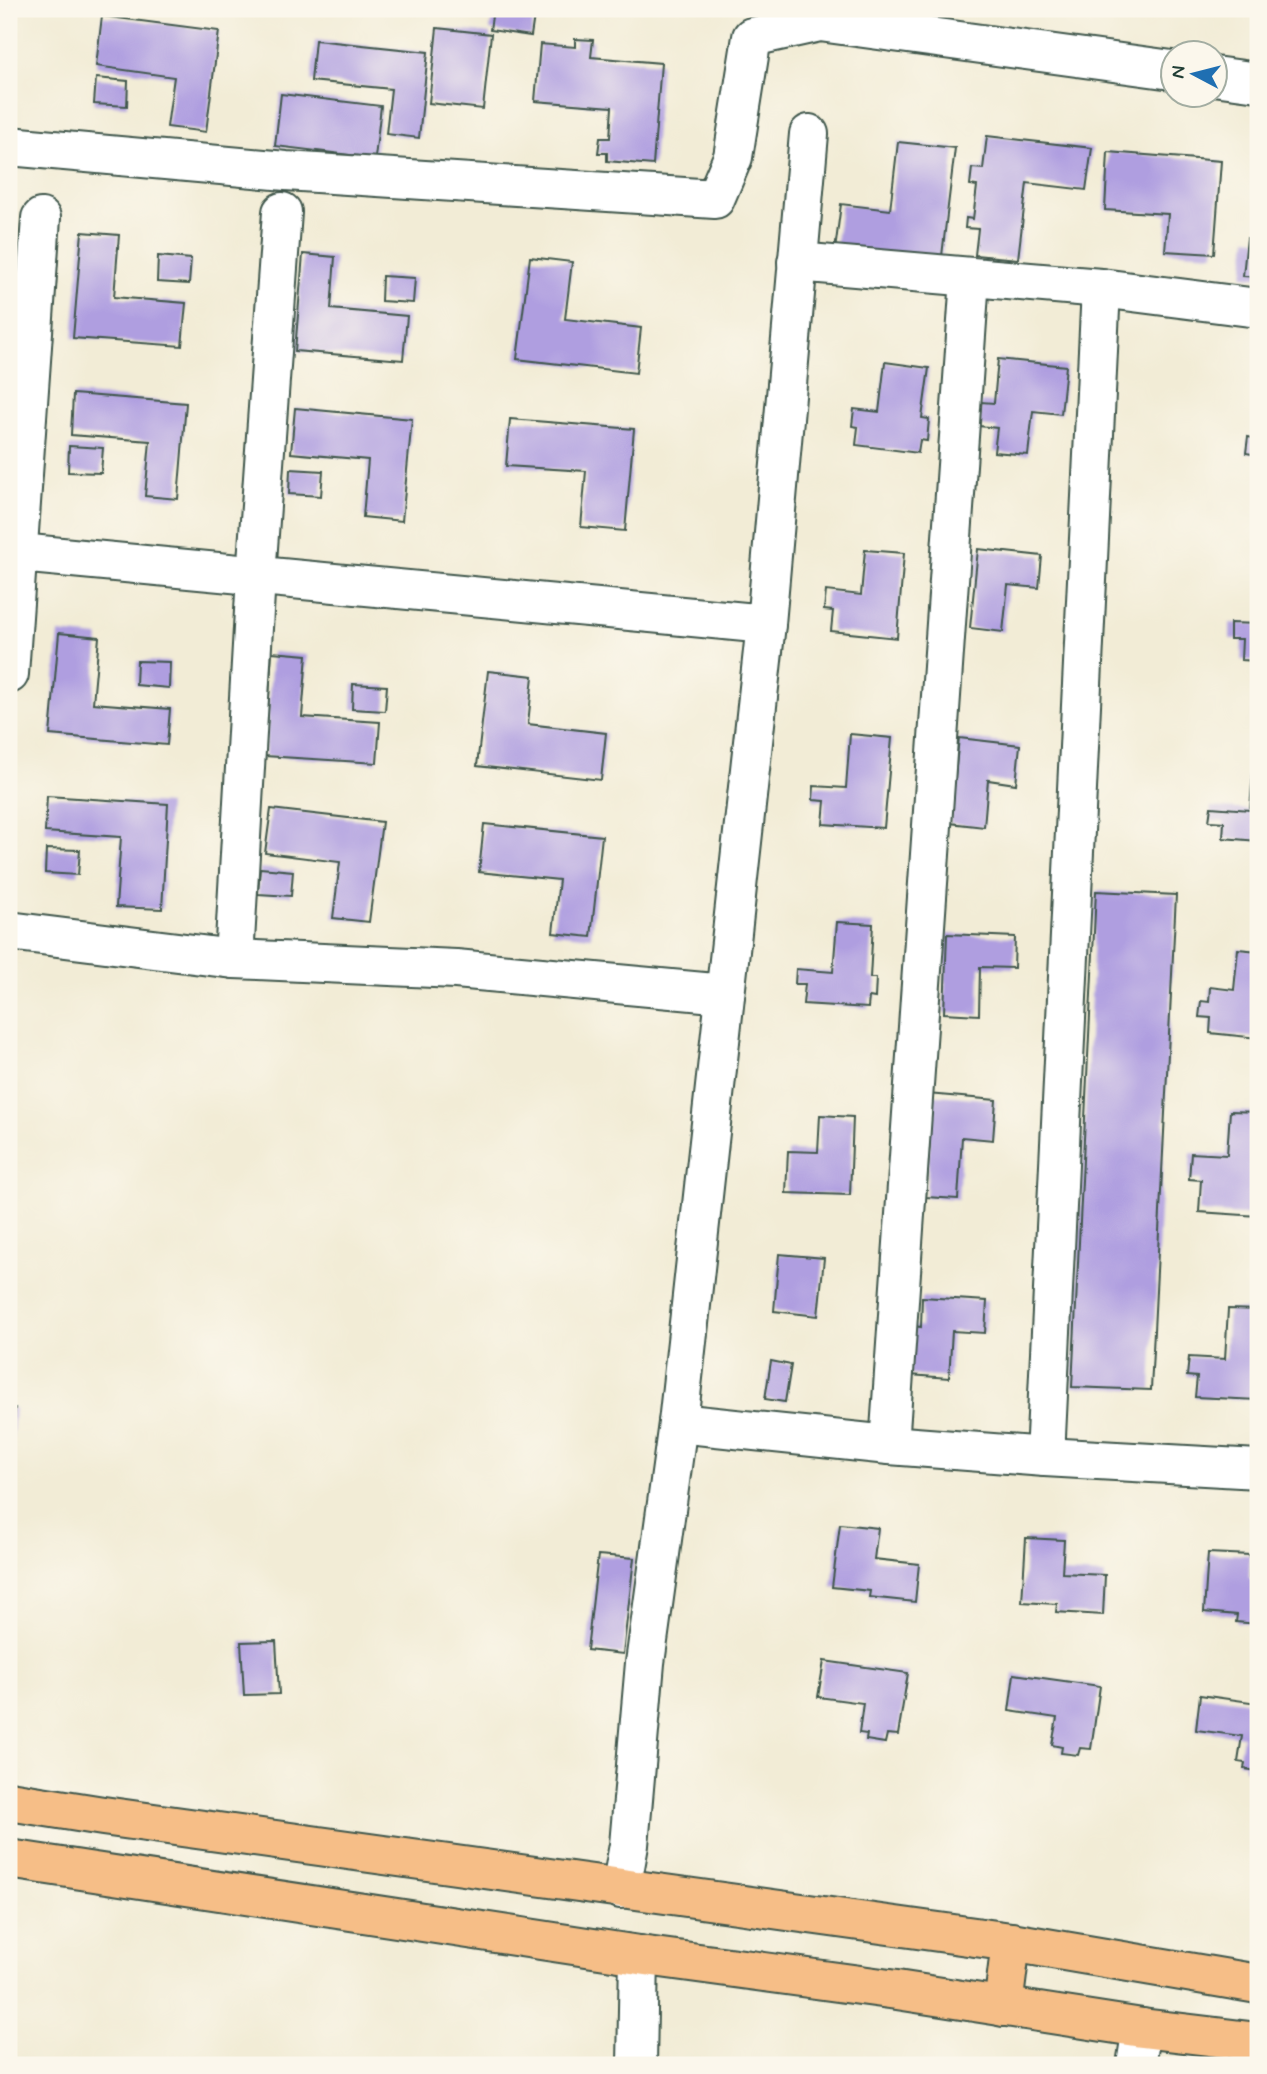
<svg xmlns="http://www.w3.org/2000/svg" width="1267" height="2074" font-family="Mynerve,sans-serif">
  <rect width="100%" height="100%" fill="#fbf7ec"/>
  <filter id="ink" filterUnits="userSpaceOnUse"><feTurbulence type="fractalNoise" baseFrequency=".0143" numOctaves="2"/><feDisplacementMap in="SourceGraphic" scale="14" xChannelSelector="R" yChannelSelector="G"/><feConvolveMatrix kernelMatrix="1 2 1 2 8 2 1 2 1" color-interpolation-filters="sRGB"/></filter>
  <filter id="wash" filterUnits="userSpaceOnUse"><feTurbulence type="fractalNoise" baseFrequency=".00686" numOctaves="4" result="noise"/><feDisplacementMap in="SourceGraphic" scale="28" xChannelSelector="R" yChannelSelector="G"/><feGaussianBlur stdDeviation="1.57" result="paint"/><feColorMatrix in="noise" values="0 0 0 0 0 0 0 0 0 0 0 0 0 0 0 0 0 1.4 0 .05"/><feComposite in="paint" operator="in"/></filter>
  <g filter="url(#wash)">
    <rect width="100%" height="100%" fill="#f2ecd6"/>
    <g id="blocks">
      <!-- building -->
      <g fill="#af9ee0">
        <path d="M 493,9 L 535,9 L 531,36 L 490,30 Z"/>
        <path d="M 102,16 L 219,31 L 206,132 L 167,127 L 174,77 L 96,66 Z"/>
        <path d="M 437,28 L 491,34 L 483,109 L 429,103 Z"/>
        <path d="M 575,39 L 593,40 L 591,57 L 661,63 L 653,165 L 607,161 L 607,153 L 598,153 L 600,138 L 610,138 L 612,107 L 535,101 L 540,44 L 575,47 Z"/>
        <path d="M 315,40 L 428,52 L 419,138 L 386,134 L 391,89 L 311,81 Z"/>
        <path d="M 96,78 L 128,81 L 127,106 L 94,104 Z"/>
        <path d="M 281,94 L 381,106 L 375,158 L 275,146 Z"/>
        <path d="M 987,136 L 1092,148 L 1086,190 L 1027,183 L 1018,259 L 975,255 L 978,229 L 965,228 L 966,218 L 973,219 L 977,186 L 970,185 L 972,168 L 983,169 Z"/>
        <path d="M 898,142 L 955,148 L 941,264 L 835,250 L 841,204 L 890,210 Z"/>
        <path d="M 1108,152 L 1221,161 L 1214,254 L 1165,251 L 1168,214 L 1105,210 Z"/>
        <path d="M 82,232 L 119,235 L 114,297 L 186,303 L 182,346 L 73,338 Z"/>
        <path d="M 1247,238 L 1258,239 L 1258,277 L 1243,276 Z"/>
        <path d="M 303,254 L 335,257 L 331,309 L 407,316 L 403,360 L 295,351 Z"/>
        <path d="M 158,256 L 191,259 L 189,284 L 157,282 Z"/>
        <path d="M 530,257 L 572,262 L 565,319 L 641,328 L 636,373 L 517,359 Z"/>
        <path d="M 382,276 L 415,278 L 413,303 L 381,301 Z"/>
        <path d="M 998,359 L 1066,366 L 1061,414 L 1033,411 L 1028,455 L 994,452 L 997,428 L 979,426 L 981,402 L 994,403 Z"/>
        <path d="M 885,362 L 929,368 L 922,418 L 929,419 L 927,441 L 920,440 L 918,453 L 856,445 L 858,427 L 852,426 L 854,409 L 879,412 Z"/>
        <path d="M 73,394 L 186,403 L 178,499 L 145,496 L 150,441 L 71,435 Z"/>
        <path d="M 295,408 L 412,419 L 402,521 L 363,517 L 368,460 L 291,453 Z"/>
        <path d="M 510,419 L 634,429 L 625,531 L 581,527 L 586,471 L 506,466 Z"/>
        <path d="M 1248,437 L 1258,439 L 1258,455 L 1246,453 Z"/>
        <path d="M 69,446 L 103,448 L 101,473 L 68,472 Z"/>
        <path d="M 290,469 L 323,471 L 321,496 L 289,494 Z"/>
        <path d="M 978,549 L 1042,556 L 1039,588 L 1008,585 L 1003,632 L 970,628 Z"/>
        <path d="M 865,550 L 904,553 L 897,638 L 831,631 L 833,611 L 824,610 L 826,591 L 861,595 Z"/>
        <path d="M 1230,623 L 1258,624 L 1258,661 L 1241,660 L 1242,639 L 1230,639 Z"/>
        <path d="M 59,633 L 99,637 L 93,703 L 170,709 L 167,745 L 50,735 Z"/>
        <path d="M 272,652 L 307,655 L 302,717 L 380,722 L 377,763 L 265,756 Z"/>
        <path d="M 137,661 L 170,662 L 169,688 L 136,685 Z"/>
        <path d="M 488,671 L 533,676 L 528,724 L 606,733 L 601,780 L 477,766 Z"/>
        <path d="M 353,684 L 387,686 L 385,711 L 352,709 Z"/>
        <path d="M 850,734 L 892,738 L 884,828 L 823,824 L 825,801 L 813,800 L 814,786 L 846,788 Z"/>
        <path d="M 959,738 L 1020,745 L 1016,784 L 988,780 L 984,827 L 950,823 Z"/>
        <path d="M 1254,757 L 1258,758 L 1258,841 L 1223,838 L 1224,822 L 1209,821 L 1211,807 L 1250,810 Z"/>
        <path d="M 47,796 L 168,804 L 162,909 L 116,907 L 121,837 L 45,832 Z"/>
        <path d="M 271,809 L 382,822 L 369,922 L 333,918 L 340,862 L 265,853 Z"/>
        <path d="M 484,824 L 602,836 L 591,937 L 553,933 L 559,880 L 479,872 Z"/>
        <path d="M 46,849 L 80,850 L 78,875 L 45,873 Z"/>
        <path d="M 260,868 L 293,871 L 291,896 L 258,894 Z"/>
        <path d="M 1096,891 L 1176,895 L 1151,1390 L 1072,1387 Z"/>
        <path d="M 837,922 L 873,924 L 870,978 L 876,978 L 875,998 L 869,997 L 868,1008 L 803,1004 L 805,984 L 795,984 L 796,969 L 833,972 Z"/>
        <path d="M 947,934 L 1015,937 L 1014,968 L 980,967 L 979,1015 L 944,1013 Z"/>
        <path d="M 1238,949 L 1258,951 L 1258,1038 L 1210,1033 L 1211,1018 L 1199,1017 L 1201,1001 L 1209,1002 L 1210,987 L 1234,990 Z"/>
        <path d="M 927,1094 L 996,1100 L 993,1140 L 962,1137 L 958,1199 L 926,1197 L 930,1139 L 923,1138 Z"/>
        <path d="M 1230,1111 L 1258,1112 L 1258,1216 L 1199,1212 L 1201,1180 L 1189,1179 L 1191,1153 L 1227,1155 Z"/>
        <path d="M 820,1115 L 853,1117 L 850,1195 L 786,1193 L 788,1151 L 818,1152 Z"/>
        <path d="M 779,1254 L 824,1258 L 818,1316 L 774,1311 Z"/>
        <path d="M 922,1297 L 987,1301 L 985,1333 L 952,1331 L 949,1378 L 910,1375 L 914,1326 L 921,1327 Z"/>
        <path d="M 1228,1309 L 1258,1310 L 1258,1400 L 1195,1397 L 1197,1377 L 1187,1376 L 1189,1357 L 1225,1359 Z"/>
        <path d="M 771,1361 L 791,1365 L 785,1402 L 765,1399 Z"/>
        <path d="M 9,1408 L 15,1408 L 11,1455 L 9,1455 Z"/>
        <path d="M 840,1524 L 878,1528 L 874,1559 L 919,1564 L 915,1602 L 869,1597 L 870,1591 L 832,1587 Z"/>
        <path d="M 1026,1538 L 1064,1540 L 1062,1573 L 1105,1575 L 1103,1615 L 1056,1612 L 1057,1604 L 1022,1602 Z"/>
        <path d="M 1208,1553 L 1250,1555 L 1249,1578 L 1258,1579 L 1258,1624 L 1236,1622 L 1237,1615 L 1204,1612 Z"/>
        <path d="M 598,1555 L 634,1558 L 623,1654 L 587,1650 Z"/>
        <path d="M 276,1641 L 279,1694 L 244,1695 L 241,1642 Z"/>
        <path d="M 824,1661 L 908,1673 L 898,1735 L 887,1734 L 885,1743 L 866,1740 L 867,1734 L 859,1733 L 863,1703 L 818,1697 Z"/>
        <path d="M 1014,1674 L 1100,1686 L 1091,1749 L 1080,1748 L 1078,1755 L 1061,1753 L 1062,1747 L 1052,1745 L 1057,1718 L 1009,1711 Z"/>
        <path d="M 1200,1695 L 1258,1703 L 1258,1771 L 1244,1769 L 1245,1763 L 1238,1762 L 1242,1736 L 1196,1730 Z"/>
      </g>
    </g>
  </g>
  <g filter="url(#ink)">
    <use href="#blocks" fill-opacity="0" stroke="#3f574c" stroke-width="2"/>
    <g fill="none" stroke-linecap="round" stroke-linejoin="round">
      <!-- minor casing -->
      <g stroke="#3f574c" stroke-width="42">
        <g id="minor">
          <path d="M 1214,76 L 1258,82"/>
          <path d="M 9,146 L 286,171 L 715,199 L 733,157 L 752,37 L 820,22 L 1172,70"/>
          <path d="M 797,262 L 1101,288 L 1258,308"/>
          <path d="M 9,552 L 766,624"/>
          <path d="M 9,674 L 41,218"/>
          <path d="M 9,931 L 234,959 L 456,969 L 725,994"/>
          <path d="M 234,959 L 256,576 L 282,212"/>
          <path d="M 678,1423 L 889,1445 L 1045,1457 L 1258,1469"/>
          <path d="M 889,1445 L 970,278"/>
          <path d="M 1045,1457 L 1101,288"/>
          <path d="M 621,1889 L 629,1845 L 645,1663 L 678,1423 L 766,624 L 809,134"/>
          <path d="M 637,2065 L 639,1955"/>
          <path d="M 1136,2065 L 1142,2028"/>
        </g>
      </g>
      <!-- major casing -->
      <g stroke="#3f574c" stroke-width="42">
        <g id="major">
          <path d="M 9,1801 L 103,1816 L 1011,1942 L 1258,1984"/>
          <path d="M 9,1859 L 639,1955 L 897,1990 L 1142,2028 L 1258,2042"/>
          <path d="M 1003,2007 L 1011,1942"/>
        </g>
      </g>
      <!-- minor -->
      <use href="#minor" stroke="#fff" stroke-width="38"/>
      <!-- major -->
      <use href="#major" stroke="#f6be87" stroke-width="38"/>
    </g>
  </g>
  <!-- margin -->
  <rect width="1267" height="2074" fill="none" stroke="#fbf7ec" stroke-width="35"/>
  <!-- north arrow -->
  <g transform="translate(1194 74) rotate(277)"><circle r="33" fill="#fbf7ec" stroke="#a3ada2" stroke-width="2"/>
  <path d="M0-5L12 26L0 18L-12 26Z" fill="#1f6fb2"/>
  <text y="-10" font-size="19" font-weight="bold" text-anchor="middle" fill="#1f3d34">N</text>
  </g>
</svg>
